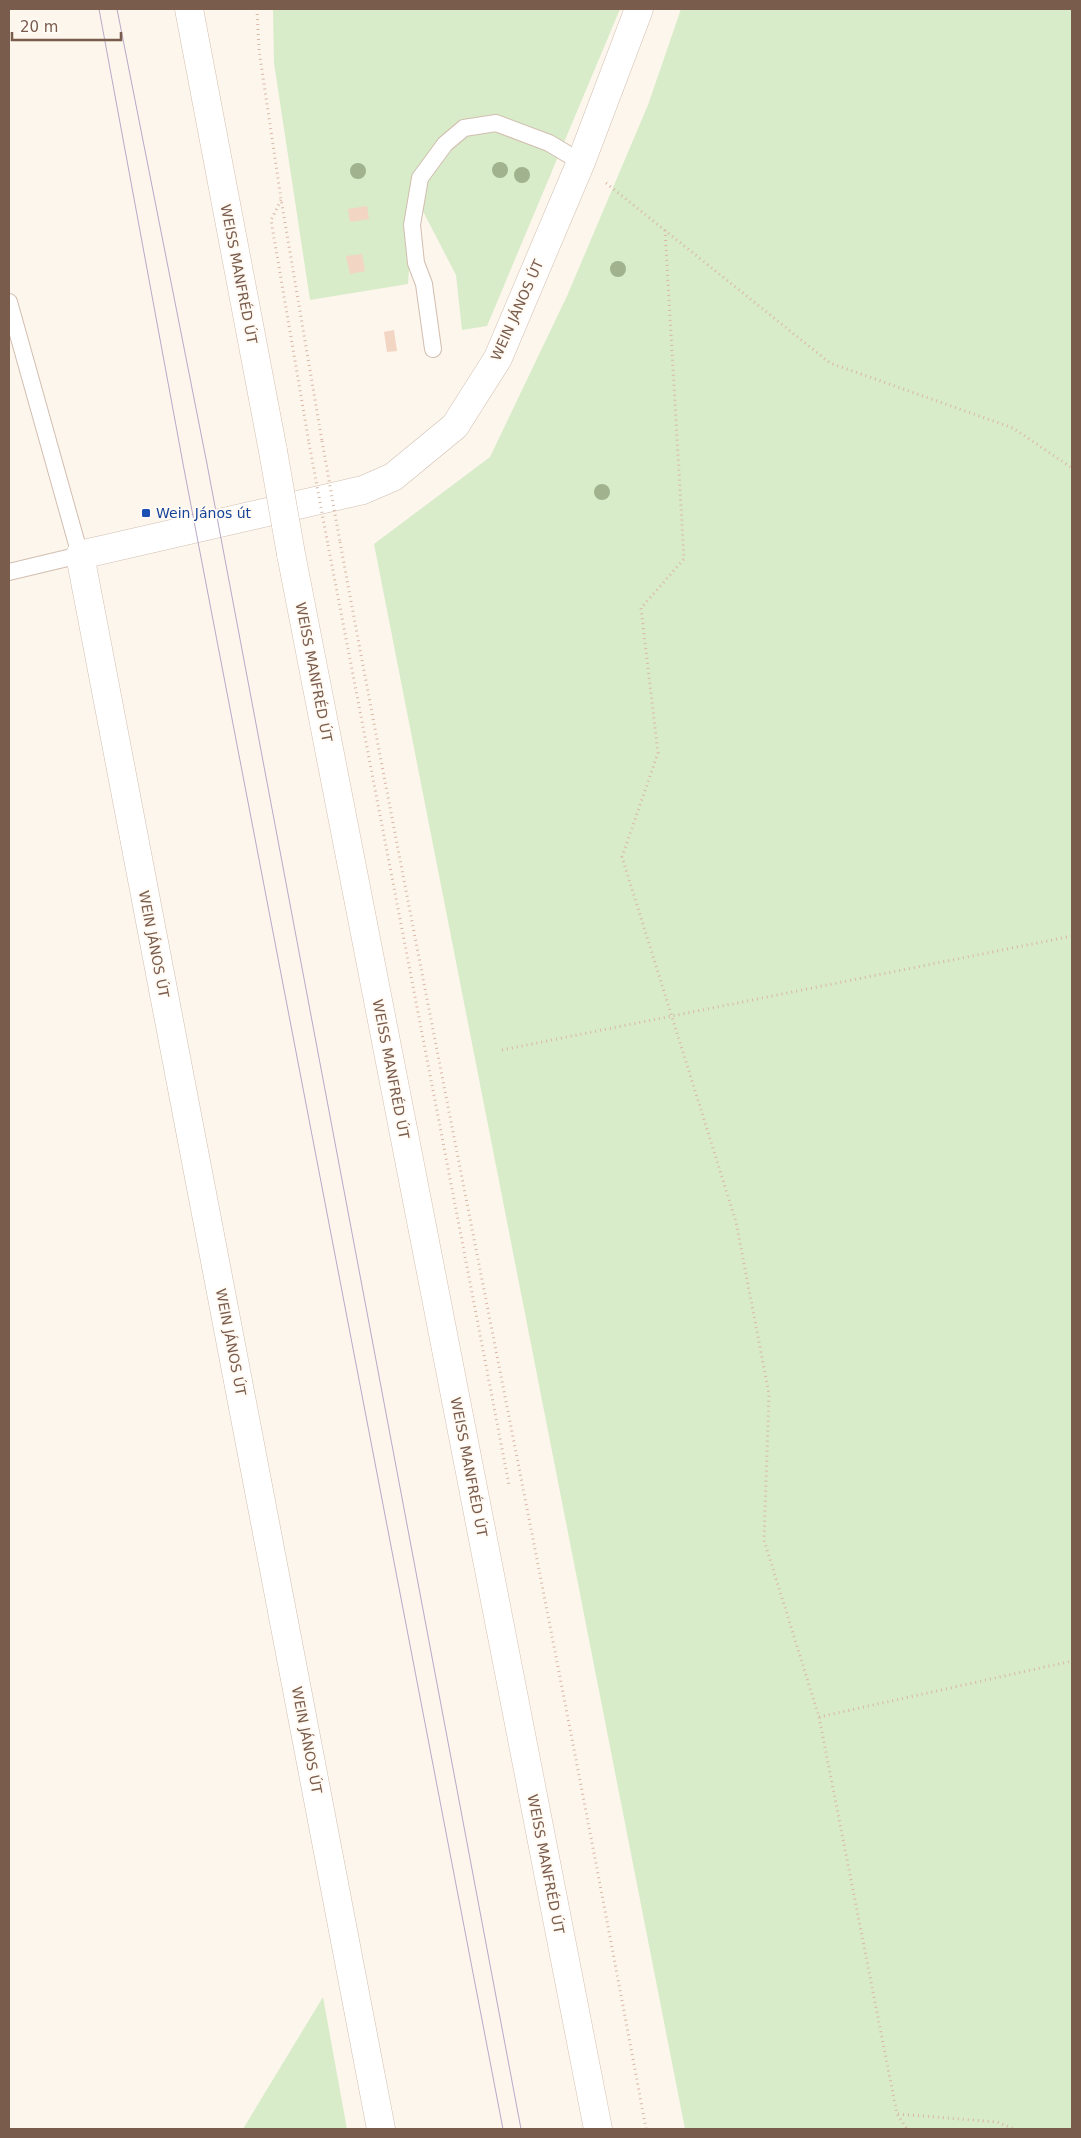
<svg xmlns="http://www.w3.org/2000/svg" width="1081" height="2138" font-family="'DejaVu Sans',sans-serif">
  <rect width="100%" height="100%" fill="#fdf6ec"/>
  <!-- green -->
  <g fill="#d8ecc9">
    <path d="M 273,9 L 620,9 L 487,326 L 462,330 L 456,275 L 414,194 L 408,284 L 310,300 L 274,63 Z"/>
    <path d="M 681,9 L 1072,9 L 1072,2129 L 685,2129 L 374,544 L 490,457 L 567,296 L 648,105 Z"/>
    <path d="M 323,1997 L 347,2129 L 243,2129 Z"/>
  </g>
  <!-- building -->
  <g fill="#f3d5c3">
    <path d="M 367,206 L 369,219 L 350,222 L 348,209 Z"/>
    <path d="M 362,254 L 365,271 L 350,274 L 346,256 Z"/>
    <path d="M 394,330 L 397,351 L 387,352 L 384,332 Z"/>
  </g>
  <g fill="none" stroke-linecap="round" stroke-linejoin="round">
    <!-- service casing -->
    <g stroke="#d1beb0" stroke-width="18">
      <g id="service">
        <path d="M 9,302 L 80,555 L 9,572"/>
        <path d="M 433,349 L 424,284 L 416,263 L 412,225 L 420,178 L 445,144 L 464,128 L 496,123 L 549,143 L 581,162"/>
      </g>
    </g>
    <!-- minor casing -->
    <g stroke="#d1beb0" stroke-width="29">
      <path id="minor" d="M 381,2129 L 80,555 L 363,490 L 393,477 L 455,426 L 498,358 L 581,162 L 639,9"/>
    </g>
    <!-- secondary casing -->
    <g stroke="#d6c0b0" stroke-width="29">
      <g id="secondary">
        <path d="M 189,9 L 273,451"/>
        <path d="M 291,554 L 598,2129"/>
      </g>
    </g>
    <!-- path -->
    <g stroke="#d9b8a5" stroke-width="3" stroke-dasharray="1 4" stroke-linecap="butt">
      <path d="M 257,9 L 259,50 L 281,199 L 322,441"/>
      <path d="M 606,183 L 830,363 L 1013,428 L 1072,468"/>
      <path d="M 281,200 L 271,220 L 309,443"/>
      <path d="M 665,230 L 684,559 L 641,608 L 658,753 L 622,857 L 736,1222 L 769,1394 L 764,1540 L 819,1717 L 897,2114 L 907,2129"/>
      <path d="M 340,542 C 438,1072 548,1599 646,2129"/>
      <path d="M 328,545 L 509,1485"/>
      <path d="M 502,1050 L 1072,936"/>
      <path d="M 819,1717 L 1072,1661"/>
      <path d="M 898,2114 L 997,2122 L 1014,2129"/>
    </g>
    <!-- service -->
    <use href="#service" stroke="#fff" stroke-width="16"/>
    <!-- minor -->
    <use href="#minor" stroke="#fff" stroke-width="28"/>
    <!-- secondary -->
    <use href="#secondary" stroke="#fff" stroke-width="28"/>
    <!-- tram -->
    <g stroke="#b9a8c9" stroke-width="1">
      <path d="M 99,9 L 184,469 L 503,2129"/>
      <path d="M 117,9 L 207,464 L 521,2129"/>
    </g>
    <!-- secondary-bridge casing -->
    <g stroke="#d6c0b0" stroke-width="29" stroke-linecap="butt">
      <path id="secondary-bridge" d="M 273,451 L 291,554"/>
    </g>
    <!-- path-bridge -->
    <g stroke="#d9b8a5" stroke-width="3" stroke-dasharray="1 4" stroke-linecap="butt">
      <path d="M 322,441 L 340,542"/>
      <path d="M 309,443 L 328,545"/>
    </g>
    <!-- secondary-bridge -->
    <use href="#secondary-bridge" stroke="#fff" stroke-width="28"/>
  </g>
  <!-- trees -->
  <g fill="#a0b28e">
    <circle cx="500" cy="170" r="8"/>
    <circle cx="358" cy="171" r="8"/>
    <circle cx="522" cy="175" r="8"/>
    <circle cx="618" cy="269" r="8"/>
    <circle cx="602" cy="492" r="8"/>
  </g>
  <!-- markers -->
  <rect fill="#1a4fb4" stroke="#fffaf3" stroke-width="2" x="141" y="508" width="10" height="10" rx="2.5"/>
  <g text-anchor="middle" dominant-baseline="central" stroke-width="4" stroke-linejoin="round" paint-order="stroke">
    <!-- street labels -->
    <g font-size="14" fill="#7a5c4d" stroke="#fffaf3">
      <text transform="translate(239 274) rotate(79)">WEISS MANFRÉD ÚT</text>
      <text transform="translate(517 310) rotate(-66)">WEIN JÁNOS ÚT</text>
      <text transform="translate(314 672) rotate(79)">WEISS MANFRÉD ÚT</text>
      <text transform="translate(154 944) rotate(79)">WEIN JÁNOS ÚT</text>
      <text transform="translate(391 1069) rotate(79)">WEISS MANFRÉD ÚT</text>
      <text transform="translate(231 1342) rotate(79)">WEIN JÁNOS ÚT</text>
      <text transform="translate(469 1467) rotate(79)">WEISS MANFRÉD ÚT</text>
      <text transform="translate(307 1740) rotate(79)">WEIN JÁNOS ÚT</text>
      <text transform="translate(546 1864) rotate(79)">WEISS MANFRÉD ÚT</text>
    </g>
    <!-- transit labels -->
    <g font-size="14" fill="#164399" stroke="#fffaf3" text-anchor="start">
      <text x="156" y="513">Wein János út</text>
    </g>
  </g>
  <!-- border -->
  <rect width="1081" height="2138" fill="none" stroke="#7a5c4d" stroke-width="20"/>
  <!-- scale -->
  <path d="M12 32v8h109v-8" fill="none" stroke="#7a5c4d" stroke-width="2.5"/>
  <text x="20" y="32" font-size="15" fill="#7a5c4d" stroke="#fffaf3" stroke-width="4" paint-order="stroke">20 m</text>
</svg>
